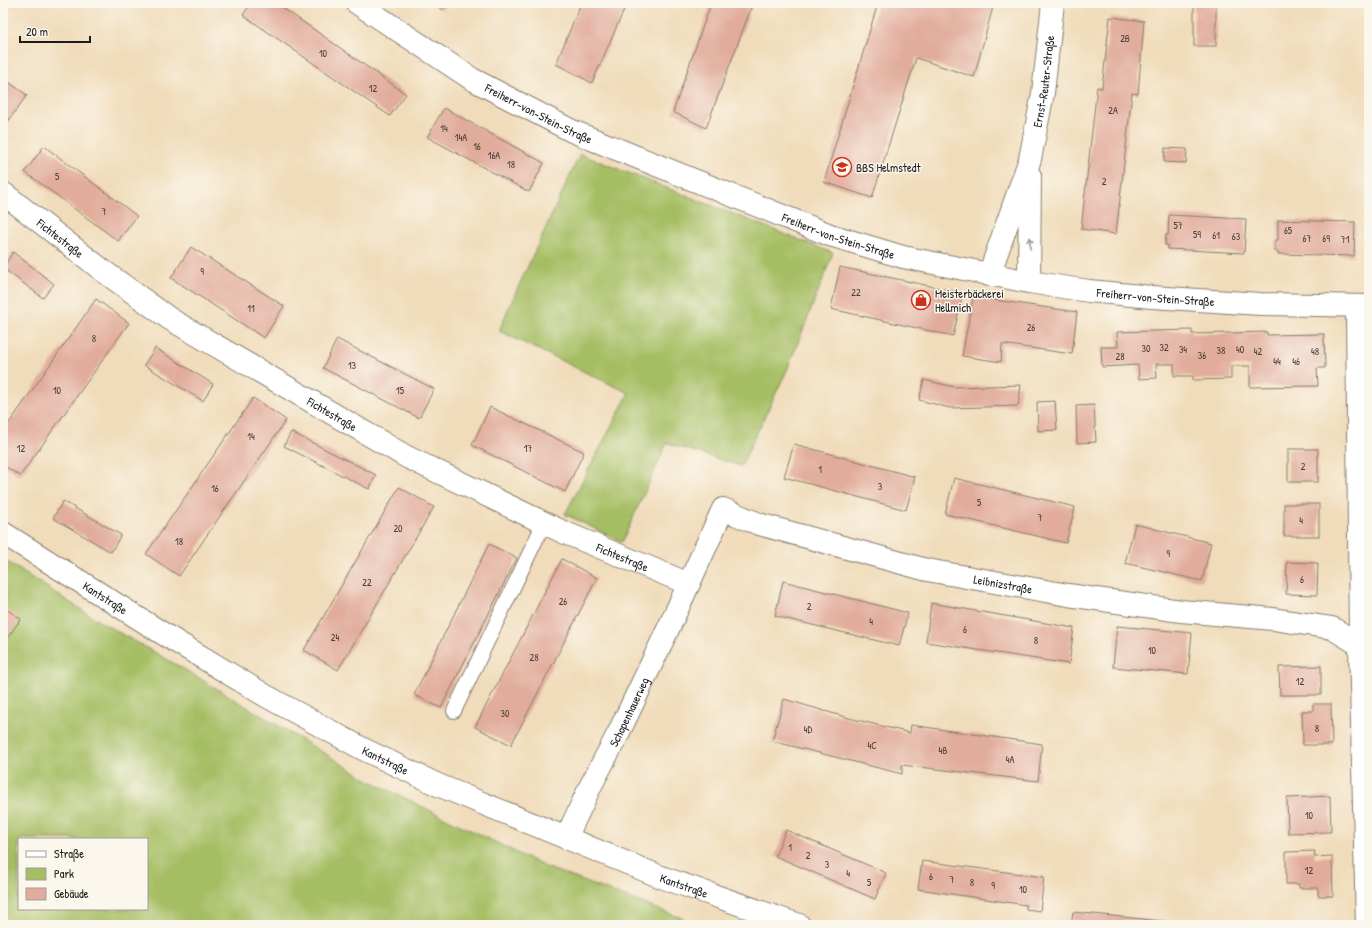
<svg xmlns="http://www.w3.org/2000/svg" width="1372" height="928" font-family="'Patrick Hand',sans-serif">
  <rect width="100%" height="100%" fill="#fbf7ec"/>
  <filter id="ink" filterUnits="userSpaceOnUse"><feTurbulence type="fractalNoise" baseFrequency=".025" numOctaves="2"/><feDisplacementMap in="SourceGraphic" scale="8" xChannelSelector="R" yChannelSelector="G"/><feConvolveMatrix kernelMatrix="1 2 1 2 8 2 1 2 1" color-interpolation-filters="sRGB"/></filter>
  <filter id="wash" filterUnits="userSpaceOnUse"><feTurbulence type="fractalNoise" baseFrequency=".012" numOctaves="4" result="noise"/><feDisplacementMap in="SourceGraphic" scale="16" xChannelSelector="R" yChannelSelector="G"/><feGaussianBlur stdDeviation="0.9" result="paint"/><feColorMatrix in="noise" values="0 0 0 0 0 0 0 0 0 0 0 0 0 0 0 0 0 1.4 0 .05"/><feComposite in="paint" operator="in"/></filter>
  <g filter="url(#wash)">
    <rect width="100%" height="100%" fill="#f0dcba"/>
    <!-- green -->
    <g fill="#a6be64" stroke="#616d40" fill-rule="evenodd">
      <path d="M 580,154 L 833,253 L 788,368 L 741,466 L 667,443 L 622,542 L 565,514 L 629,393 L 499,331 L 509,307 Z"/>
      <path d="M 3,559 L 97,620 L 184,669 L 372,782 L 548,868 L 700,925 L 3,925 ZM 19,839 L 147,839 L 147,909 L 19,909 Z"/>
    </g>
    <g id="blocks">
      <!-- building -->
      <g fill="#e1ac9b">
        <path d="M 251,3 L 276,3 L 406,94 L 390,116 L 243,15 Z"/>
        <path d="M 433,3 L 448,3 L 442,10 Z"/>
        <path d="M 581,3 L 627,3 L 592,83 L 556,64 Z"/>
        <path d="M 711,3 L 753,3 L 706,128 L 673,112 Z"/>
        <path d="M 878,3 L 994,3 L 974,77 L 916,58 L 872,198 L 824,182 Z"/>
        <rect x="1194" y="3" width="22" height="43"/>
        <path d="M 1110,17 L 1144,21 L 1138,94 L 1132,93 L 1116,234 L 1081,229 L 1097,87 L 1102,88 Z"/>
        <path d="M 3,78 L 27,95 L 4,127 L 3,126 Z"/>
        <path d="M 444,108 L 544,163 L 529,192 L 427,137 Z"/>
        <path d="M 44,146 L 137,216 L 118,241 L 25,172 Z"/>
        <path d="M 1165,148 L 1187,149 L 1186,163 L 1164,162 Z"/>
        <path d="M 1169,215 L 1246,219 L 1244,253 L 1168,249 L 1168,245 L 1165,245 L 1166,235 L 1168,235 Z"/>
        <path d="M 1278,220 L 1355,222 L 1354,256 L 1278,254 L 1278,251 L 1275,251 L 1275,240 L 1278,240 Z"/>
        <path d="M 191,247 L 284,306 L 264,338 L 171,278 Z"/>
        <path d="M 13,252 L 54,284 L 43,298 L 3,268 Z"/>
        <path d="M 840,267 L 963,293 L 953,336 L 831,309 Z"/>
        <path d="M 973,297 L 1077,312 L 1072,354 L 1002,344 L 1001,362 L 962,356 Z"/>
        <path d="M 96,299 L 129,323 L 20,476 L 3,465 L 3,432 Z"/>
        <path d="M 1192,330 L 1192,334 L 1267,332 L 1267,335 L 1324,334 L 1325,368 L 1317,368 L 1318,386 L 1250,387 L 1250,366 L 1231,366 L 1231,379 L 1193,380 L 1193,376 L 1174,376 L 1174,364 L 1156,364 L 1157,378 L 1139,379 L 1138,365 L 1102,367 L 1101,347 L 1118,347 L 1117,332 Z"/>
        <path d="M 337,339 L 434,389 L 419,418 L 323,368 Z"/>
        <path d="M 155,348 L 213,384 L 203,401 L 144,365 Z"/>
        <path d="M 924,380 L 955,387 L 1021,385 L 1018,406 L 950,408 L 919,400 Z"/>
        <path d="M 253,398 L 286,420 L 179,576 L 146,554 Z"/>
        <path d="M 1055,401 L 1057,430 L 1038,431 L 1037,402 Z"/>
        <path d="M 1094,405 L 1096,442 L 1077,443 L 1076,406 Z"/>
        <path d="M 490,407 L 584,452 L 565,492 L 472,445 Z"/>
        <path d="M 291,432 L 376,475 L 369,489 L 284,446 Z"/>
        <path d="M 794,444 L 915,477 L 906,510 L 784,477 Z"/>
        <rect x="1288" y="449" width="30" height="33"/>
        <path d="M 954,478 L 1075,507 L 1066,543 L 945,514 Z"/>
        <path d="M 399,487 L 434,507 L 338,670 L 304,650 Z"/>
        <path d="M 63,501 L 121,535 L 111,552 L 53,518 Z"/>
        <rect x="1284" y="504" width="35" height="32"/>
        <path d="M 1135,524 L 1211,543 L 1202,581 L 1125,563 Z"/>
        <path d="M 489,544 L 517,558 L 441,708 L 414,695 Z"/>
        <path d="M 562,559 L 597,578 L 511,745 L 475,727 Z"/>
        <path d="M 1287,562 L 1318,563 L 1317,595 L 1286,594 Z"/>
        <path d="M 783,581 L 908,613 L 899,646 L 775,616 Z"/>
        <path d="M 931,603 L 1074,628 L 1069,664 L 926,642 Z"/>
        <path d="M 3,607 L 21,619 L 3,644 Z"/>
        <path d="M 1117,626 L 1192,633 L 1188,674 L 1113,667 Z"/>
        <path d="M 1321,666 L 1321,695 L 1280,695 L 1279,667 Z"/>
        <path d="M 784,699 L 845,717 L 910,733 L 911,725 L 1042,744 L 1038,781 L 902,765 L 902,774 L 772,741 Z"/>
        <path d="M 1313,704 L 1331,704 L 1332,745 L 1303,745 L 1302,711 L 1313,711 Z"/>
        <path d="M 1330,796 L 1331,832 L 1288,833 L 1287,798 Z"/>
        <path d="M 786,830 L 886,873 L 875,899 L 775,856 Z"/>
        <path d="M 1315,851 L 1314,857 L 1332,856 L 1333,896 L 1318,896 L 1318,888 L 1299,888 L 1299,884 L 1286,884 L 1286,852 Z"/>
        <path d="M 922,861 L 1044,877 L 1040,911 L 1026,909 L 1026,905 L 918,889 Z"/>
        <path d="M 1073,912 L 1172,922 L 1172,925 L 1071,925 Z"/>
      </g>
    </g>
  </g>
  <g filter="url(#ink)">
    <use href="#blocks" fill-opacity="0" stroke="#867c6b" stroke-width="1"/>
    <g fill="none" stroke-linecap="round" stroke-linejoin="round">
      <!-- lane casing -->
      <g stroke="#867c6b" stroke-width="16">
        <path id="lane" d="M 454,711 L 544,523"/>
      </g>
      <!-- street casing -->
      <g stroke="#867c6b" stroke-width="24">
        <g id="street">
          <path id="s1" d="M 357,3 L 472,79 L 572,131 L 830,235 L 903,257 L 1029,282 L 1089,291 L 1152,297 L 1260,304 L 1369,306"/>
          <path id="s2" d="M 3,193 L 106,273 L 170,319 L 407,457 L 563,532 L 689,584"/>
          <path id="s3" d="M 989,275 L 1030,159 L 1043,93 L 1053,3"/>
          <path d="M 1029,282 L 1030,176"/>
          <path d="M 1357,307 L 1360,645 L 1367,925"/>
          <path id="s4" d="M 566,838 L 591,785 L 618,734 L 669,627 L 723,509 L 759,524 L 927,570 L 1068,595 L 1181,611 L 1273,619 L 1332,628 L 1360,645 L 1369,644"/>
        </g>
      </g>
      <!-- secondary casing -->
      <g stroke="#867c6b" stroke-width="24">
        <g id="secondary">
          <path id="s5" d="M 3,533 L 162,633 L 266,696 L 363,749 L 438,785 L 661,877 L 799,925"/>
        </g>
      </g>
      <!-- lane -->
      <use href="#lane" stroke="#fff" stroke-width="14"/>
      <!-- street -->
      <use href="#street" stroke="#fff" stroke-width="22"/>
      <!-- secondary -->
      <use href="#secondary" stroke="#fff" stroke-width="22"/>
    </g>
    <!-- one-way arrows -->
    <defs><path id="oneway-shaft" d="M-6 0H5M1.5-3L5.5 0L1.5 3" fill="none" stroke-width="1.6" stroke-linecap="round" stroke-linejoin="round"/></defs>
    <use stroke="#999" href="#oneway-shaft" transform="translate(1030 243) rotate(-90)"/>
  </g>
  <!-- icons -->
  <defs>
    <g id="school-ring" transform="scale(1)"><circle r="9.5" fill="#fbf7ec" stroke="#c8321e" stroke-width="1.5"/><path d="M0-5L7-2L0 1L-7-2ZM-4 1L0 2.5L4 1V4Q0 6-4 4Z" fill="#c8321e"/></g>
    <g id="shop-ring" transform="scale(1)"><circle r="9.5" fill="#fbf7ec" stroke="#c8321e" stroke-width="1.5"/><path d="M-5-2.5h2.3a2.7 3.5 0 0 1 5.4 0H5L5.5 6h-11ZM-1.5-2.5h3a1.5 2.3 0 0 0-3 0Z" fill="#c8321e"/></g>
  </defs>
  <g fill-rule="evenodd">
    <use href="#school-ring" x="842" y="167"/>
    <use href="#shop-ring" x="921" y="300"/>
  </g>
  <g text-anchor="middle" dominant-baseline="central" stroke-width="3" stroke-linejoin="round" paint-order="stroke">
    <!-- number labels -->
    <g font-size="10" fill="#4d403c">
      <text x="1125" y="38">2B</text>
      <text x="323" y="53">10</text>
      <text x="373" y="88">12</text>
      <text x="1113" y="110">2A</text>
      <text x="444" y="128">14</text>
      <text x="461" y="137">14A</text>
      <text x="477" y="146">16</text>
      <text x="494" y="155">16A</text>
      <text x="511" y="164">18</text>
      <text x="57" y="176">5</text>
      <text x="1104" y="181">2</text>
      <text x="104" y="211">7</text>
      <text x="1178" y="225">57</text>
      <text x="1288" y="230">65</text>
      <text x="1197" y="234">59</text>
      <text x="1216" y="235">61</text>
      <text x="1236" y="236">63</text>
      <text x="1307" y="238">67</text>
      <text x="1326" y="238">69</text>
      <text x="1345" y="239">71</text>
      <text x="202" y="271">9</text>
      <text x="856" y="292">22</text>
      <text x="251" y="308">11</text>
      <text x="1031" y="327">26</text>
      <text x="94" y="338">8</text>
      <text x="1164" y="347">32</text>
      <text x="1146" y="348">30</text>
      <text x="1183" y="349">34</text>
      <text x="1240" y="349">40</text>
      <text x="1221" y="350">38</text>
      <text x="1258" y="351">42</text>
      <text x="1315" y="351">48</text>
      <text x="1202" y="355">36</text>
      <text x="1120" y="356">28</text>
      <text x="1277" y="361">44</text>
      <text x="1296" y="361">46</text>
      <text x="352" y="365">13</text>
      <text x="57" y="390">10</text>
      <text x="400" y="390">15</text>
      <text x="251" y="436">14</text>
      <text x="21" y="448">12</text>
      <text x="528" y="448">17</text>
      <text x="1303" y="466">2</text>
      <text x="820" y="469">1</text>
      <text x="880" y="486">3</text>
      <text x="215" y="488">16</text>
      <text x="979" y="502">5</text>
      <text x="1040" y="517">7</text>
      <text x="1301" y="520">4</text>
      <text x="398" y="528">20</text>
      <text x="179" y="541">18</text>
      <text x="1168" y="553">9</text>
      <text x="1302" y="579">6</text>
      <text x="367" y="582">22</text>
      <text x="563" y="601">26</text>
      <text x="809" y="606">2</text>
      <text x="871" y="621">4</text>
      <text x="965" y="629">6</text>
      <text x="335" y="637">24</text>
      <text x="1036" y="640">8</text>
      <text x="1152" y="650">10</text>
      <text x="534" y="657">28</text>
      <text x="1300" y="681">12</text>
      <text x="505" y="713">30</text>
      <text x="1317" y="728">8</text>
      <text x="808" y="729">4D</text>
      <text x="872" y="745">4C</text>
      <text x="943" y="750">4B</text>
      <text x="1010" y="759">4A</text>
      <text x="1309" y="815">10</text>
      <text x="790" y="847">1</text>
      <text x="808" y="855">2</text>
      <text x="827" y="864">3</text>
      <text x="1309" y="870">12</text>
      <text x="848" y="873">4</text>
      <text x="931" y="876">6</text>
      <text x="952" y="879">7</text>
      <text x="869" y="882">5</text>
      <text x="972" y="882">8</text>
      <text x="993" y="885">9</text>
      <text x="1023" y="889">10</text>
    </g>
    <!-- street labels -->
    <g font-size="12" fill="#1c1c1c" stroke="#fbf7ec">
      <text stroke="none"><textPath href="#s3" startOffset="202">Ernst-Reuter-Straße</textPath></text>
      <text stroke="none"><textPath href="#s1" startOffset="213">Freiherr-von-Stein-Straße</textPath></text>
      <text stroke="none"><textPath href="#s1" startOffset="537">Freiherr-von-Stein-Straße</textPath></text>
      <text stroke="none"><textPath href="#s2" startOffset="73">Fichtestraße</textPath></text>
      <text stroke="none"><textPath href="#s1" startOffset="861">Freiherr-von-Stein-Straße</textPath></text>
      <text stroke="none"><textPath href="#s2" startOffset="397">Fichtestraße</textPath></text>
      <text stroke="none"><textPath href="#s2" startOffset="721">Fichtestraße</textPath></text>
      <text stroke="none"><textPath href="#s4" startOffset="655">Leibnizstraße</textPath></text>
      <text stroke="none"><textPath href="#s5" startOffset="121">Kantstraße</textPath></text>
      <text stroke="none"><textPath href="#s4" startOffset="141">Schopenhauerweg</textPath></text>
      <text stroke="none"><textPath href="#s5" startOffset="445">Kantstraße</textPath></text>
      <text stroke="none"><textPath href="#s5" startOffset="769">Kantstraße</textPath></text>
    </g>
    <!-- poi labels -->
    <g font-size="12" fill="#1c1c1c" stroke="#fbf7ec" text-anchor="start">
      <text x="856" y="167">BBS Helmstedt</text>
      <text x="935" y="293">Meisterbäckerei<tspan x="935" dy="14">Hellmich</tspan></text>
    </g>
  </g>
  <!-- margin -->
  <rect width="1372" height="928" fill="none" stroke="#fbf7ec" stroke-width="16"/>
  <!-- legend -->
  <rect x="18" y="838" width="130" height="72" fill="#fbf7ec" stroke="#a29f99"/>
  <rect x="26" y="851" width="20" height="6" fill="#ffffff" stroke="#a29f99"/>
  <text x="54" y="858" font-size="12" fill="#1c1c1c">Straße</text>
  <rect x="26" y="868" width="20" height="12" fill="#a6be64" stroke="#a29f99"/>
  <text x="54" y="878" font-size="12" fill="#1c1c1c">Park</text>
  <rect x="26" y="888" width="20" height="12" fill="#e1ac9b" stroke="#a29f99"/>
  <text x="54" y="898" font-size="12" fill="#1c1c1c">Gebäude</text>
  <!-- scale -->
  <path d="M20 36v6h70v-6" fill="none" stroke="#1c1c1c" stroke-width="2"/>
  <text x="26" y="36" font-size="12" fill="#1c1c1c" stroke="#fbf7ec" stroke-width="3" paint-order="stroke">20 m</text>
</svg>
